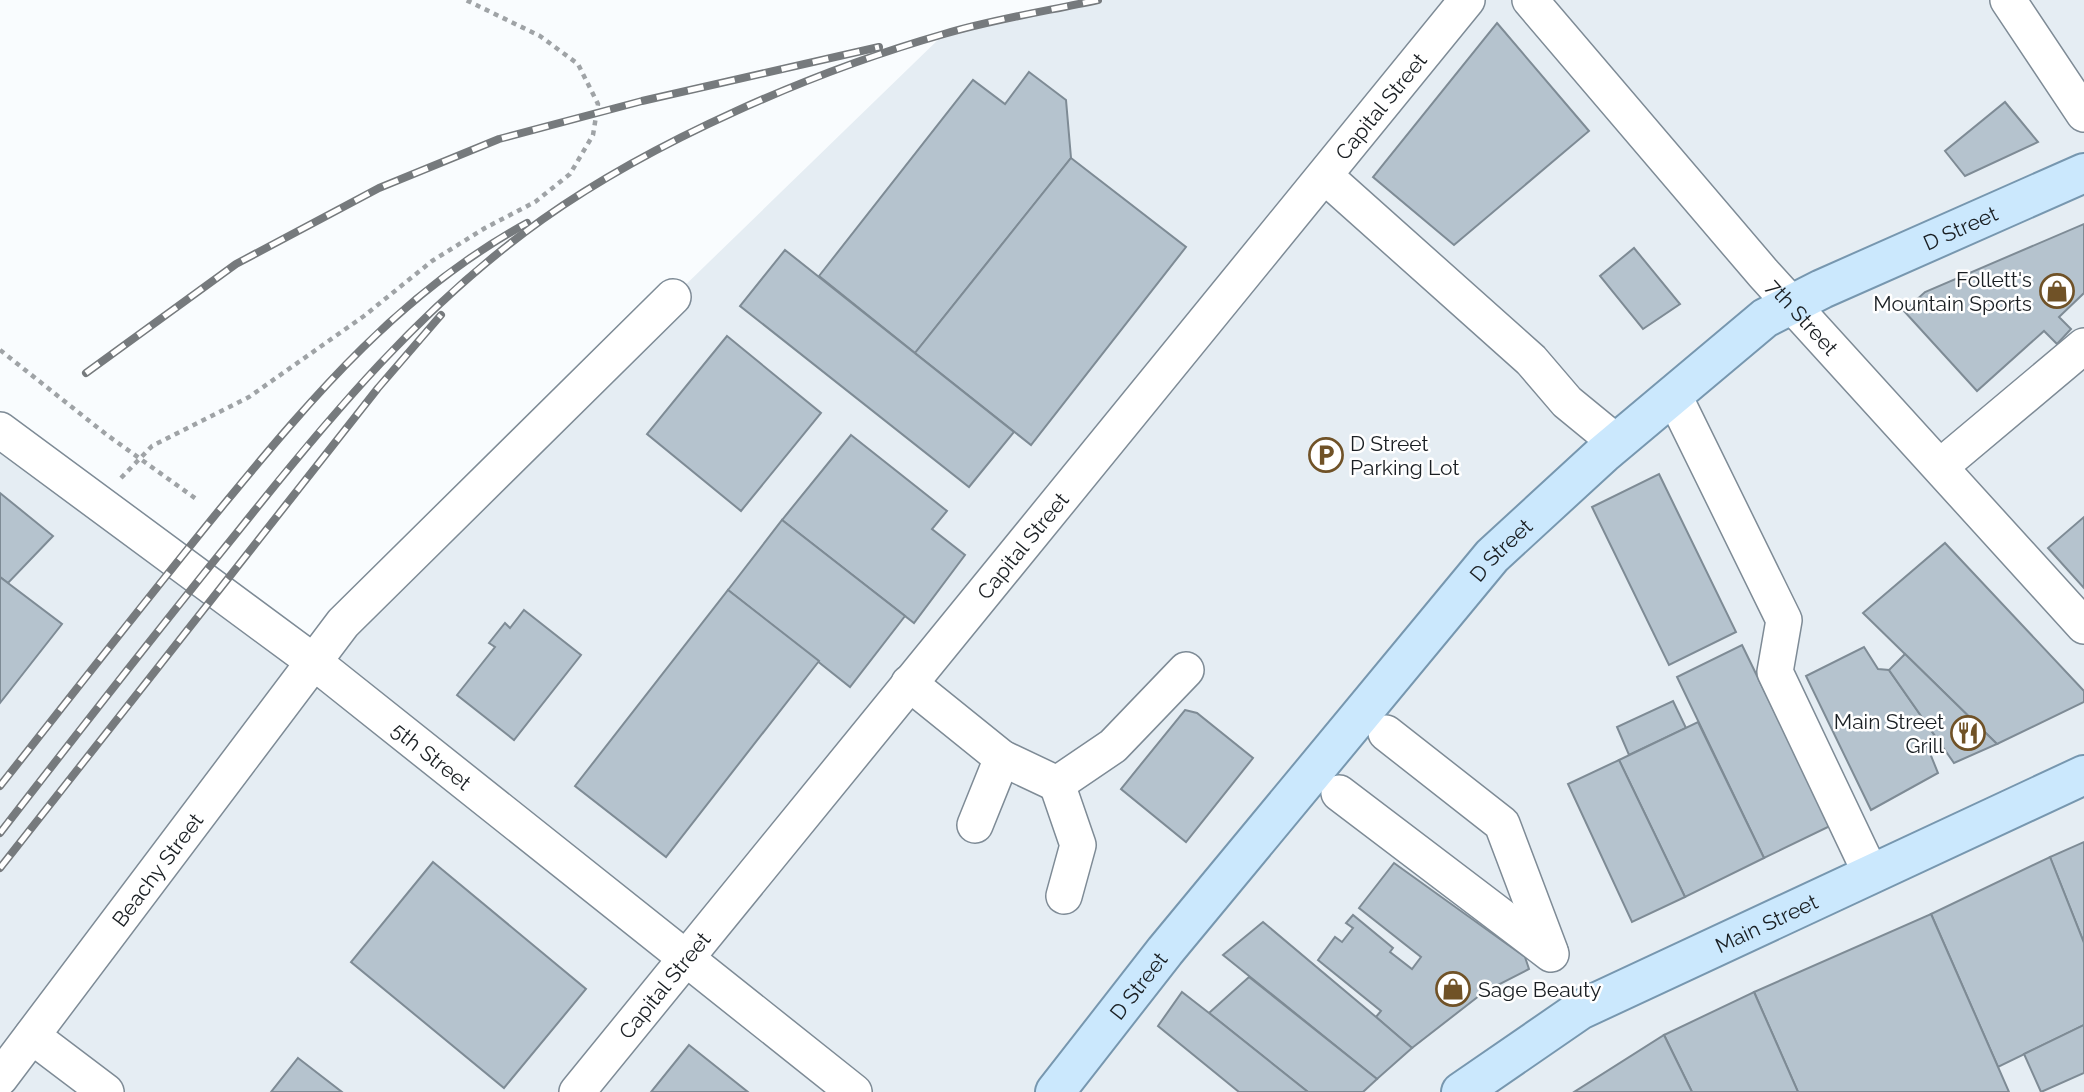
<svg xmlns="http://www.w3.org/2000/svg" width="2084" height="1092" font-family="Raleway,sans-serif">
  <rect width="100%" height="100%" fill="#f9fcfe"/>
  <!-- built -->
  <path fill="#e5edf3" d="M 1098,0 L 2084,0 L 2084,1092 L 0,1092 L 0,430 L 314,662 L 673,297 L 945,33 Z"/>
  <!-- building -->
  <g fill="#b5c3ce" stroke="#7e8b95" stroke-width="2">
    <path d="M 1497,23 L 1589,131 L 1454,245 L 1373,177 Z"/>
    <path d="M 1029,72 L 1066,100 L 1071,158 L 915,353 L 819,276 L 973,80 L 1005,104 Z"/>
    <path d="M 2005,102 L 2038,142 L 1965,176 L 1945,151 Z"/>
    <path d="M 1071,158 L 1186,247 L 1031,445 L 915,353 Z"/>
    <path d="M 2084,224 L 2084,293 L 2059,317 L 2071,329 L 2057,344 L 2044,331 L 1977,391 L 1904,311 L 1925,292 Z"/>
    <path d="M 1634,248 L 1680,304 L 1643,329 L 1600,276 Z"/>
    <path d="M 785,250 L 1014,432 L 969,487 L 740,306 Z"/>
    <path d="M 727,336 L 821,413 L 741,511 L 647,434 Z"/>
    <path d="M 851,435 L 947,511 L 932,529 L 965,555 L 914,623 L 782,520 Z"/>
    <path d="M 1659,474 L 1736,632 L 1669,665 L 1592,507 Z"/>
    <path d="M 0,493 L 53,536 L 8,583 L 0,577 Z"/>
    <path d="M 2084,517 L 2084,588 L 2048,548 Z"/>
    <path d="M 782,520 L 905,616 L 850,687 L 728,590 Z"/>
    <path d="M 1945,543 L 2084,691 L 2084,702 L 1997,744 L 1863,613 Z"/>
    <path d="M 0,577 L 62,624 L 0,703 Z"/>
    <path d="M 728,590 L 819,661 L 666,857 L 575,786 Z"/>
    <path d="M 524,610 L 581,655 L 514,740 L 457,695 L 495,647 L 489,643 L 505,623 L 510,628 Z"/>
    <path d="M 1742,645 L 1830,826 L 1764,858 L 1677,677 Z"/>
    <path d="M 1864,647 L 1878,669 L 1889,670 L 1935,736 L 1925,741 L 1938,773 L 1871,810 L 1806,676 Z"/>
    <path d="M 1905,654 L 1997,744 L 1954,763 L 1889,670 Z"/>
    <path d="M 1673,701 L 1686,728 L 1629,755 L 1617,727 Z"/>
    <path d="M 1185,710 L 1197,713 L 1253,758 L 1186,842 L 1121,789 Z"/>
    <path d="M 1698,722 L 1764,858 L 1685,897 L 1619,760 Z"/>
    <path d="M 1619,760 L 1685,897 L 1632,922 L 1568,784 Z"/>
    <path d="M 2084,842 L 2084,943 L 2050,857 Z"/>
    <path d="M 2050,857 L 2084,943 L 2084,1025 L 1998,1067 L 1931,914 Z"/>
    <path d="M 433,862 L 586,989 L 504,1088 L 351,962 Z"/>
    <path d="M 1394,863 L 1525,957 L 1529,969 L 1484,992 L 1412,1048 L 1376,1017 L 1381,1011 L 1318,960 L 1335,937 L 1342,942 L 1353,928 L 1346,923 L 1353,915 L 1393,948 L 1390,952 L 1412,969 L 1421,957 L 1359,908 Z"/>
    <path d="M 1931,914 L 2009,1092 L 1798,1092 L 1754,992 Z"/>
    <path d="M 1263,922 L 1376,1017 L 1412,1048 L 1377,1079 L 1223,955 Z"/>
    <path d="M 1249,977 L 1377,1079 L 1363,1092 L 1308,1092 L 1209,1013 Z"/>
    <path d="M 1182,992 L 1209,1013 L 1308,1092 L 1239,1092 L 1158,1026 Z"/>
    <path d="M 1754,992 L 1798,1092 L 1692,1092 L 1664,1035 Z"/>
    <path d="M 2084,1025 L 2084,1073 L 2041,1092 L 2024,1054 Z"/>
    <path d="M 1664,1035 L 1692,1092 L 1574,1092 Z"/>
    <path d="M 689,1045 L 748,1092 L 651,1092 Z"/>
    <path d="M 298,1058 L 342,1092 L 271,1092 Z"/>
  </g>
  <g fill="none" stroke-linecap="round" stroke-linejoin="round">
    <!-- minor casing -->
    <g stroke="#7e8b96" stroke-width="38">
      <g id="minor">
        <path id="s1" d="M 1530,0 L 1763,273 L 2084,626"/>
        <path d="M 2008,0 L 2084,114"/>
        <path d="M 1325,176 L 1531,360 L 1567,402 L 1617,443"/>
        <path d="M 1674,396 L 1784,620 L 1775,672 L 1871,874"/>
        <path id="s2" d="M 0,430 L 314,662 L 854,1092"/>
        <path d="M 1941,466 L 2084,346"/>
        <path d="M 909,683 L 1002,758 L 1057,784 L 1113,746 L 1186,670"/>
        <path d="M 1386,733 L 1502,824 L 1550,951"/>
        <path d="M 1057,784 L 1078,845 L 1064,896"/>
        <path d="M 1339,793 L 1551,954"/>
        <path d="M 975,825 L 1002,758"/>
        <path d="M 32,1036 L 106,1092"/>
        <path id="s3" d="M 0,1078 L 343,623 L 673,297"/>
        <path id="s4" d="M 577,1092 L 1467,0"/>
      </g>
    </g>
    <!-- major casing -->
    <g stroke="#7797af" stroke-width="42">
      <g id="major">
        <path id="s5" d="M 1055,1092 L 1165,951 L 1492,556 L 1603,454 L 1765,318 L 1822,289 L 2084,173"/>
        <path id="s6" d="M 1461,1092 L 1580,1010 L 2084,775"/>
      </g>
    </g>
    <!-- path -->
    <g stroke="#9fa3a6" stroke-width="4.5" stroke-dasharray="5 5" stroke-linecap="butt">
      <path d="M 0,350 L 107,435 L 199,501"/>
      <path d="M 121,478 L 152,446 L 249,397 L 364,316 L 432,261 L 485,228 L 535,202 L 570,174 L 593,135 L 598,104 L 578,64 L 540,36 L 466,0"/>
    </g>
    <!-- minor -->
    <use href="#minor" stroke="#fff" stroke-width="35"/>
    <!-- major -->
    <use href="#major" stroke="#cbe8fd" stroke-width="38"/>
    <!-- rail casing -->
    <g stroke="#767a7d" stroke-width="8">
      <g id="rail">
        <path d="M 86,373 L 236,264 L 379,188 L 499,139 L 642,101 L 879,47"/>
        <path d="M 0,786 C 75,691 149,596 225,503 C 314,395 402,291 527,223"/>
        <path d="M 0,833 C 79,731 158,630 239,530 C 330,416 423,304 543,219 C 653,141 814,71 944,34 C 994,19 1047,11 1098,0"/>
        <path d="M 0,868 L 378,388 L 441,315"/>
      </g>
    </g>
    <!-- rail -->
    <use href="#rail" stroke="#fff" stroke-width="5" stroke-dasharray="16" stroke-linecap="butt"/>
  </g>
  <!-- icons -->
  <defs>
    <g id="shop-ring" transform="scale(1.75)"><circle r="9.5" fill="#fff" stroke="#705227" stroke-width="1.5"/><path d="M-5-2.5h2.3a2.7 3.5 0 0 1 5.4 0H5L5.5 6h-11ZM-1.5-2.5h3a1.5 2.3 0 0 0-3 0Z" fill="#705227"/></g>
    <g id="parking-ring" transform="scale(1.75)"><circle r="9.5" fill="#fff" stroke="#705227" stroke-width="1.5"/><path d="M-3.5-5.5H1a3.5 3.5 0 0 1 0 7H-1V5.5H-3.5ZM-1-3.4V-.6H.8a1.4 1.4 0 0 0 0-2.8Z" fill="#705227"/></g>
    <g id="restaurant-ring" transform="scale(1.75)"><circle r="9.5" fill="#fff" stroke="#705227" stroke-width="1.5"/><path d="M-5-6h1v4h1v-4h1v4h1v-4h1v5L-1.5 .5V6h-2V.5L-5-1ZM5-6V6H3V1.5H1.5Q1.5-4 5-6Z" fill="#705227"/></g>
  </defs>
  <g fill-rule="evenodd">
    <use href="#shop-ring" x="2057" y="291"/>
    <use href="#parking-ring" x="1326" y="455"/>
    <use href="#restaurant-ring" x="1968" y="733"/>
    <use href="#shop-ring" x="1453" y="989"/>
  </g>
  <g text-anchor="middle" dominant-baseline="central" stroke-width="5" stroke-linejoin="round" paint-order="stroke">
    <!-- street labels -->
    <g font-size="21" fill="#1a1f23" stroke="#fff">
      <text stroke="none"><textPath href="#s4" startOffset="1272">Capital Street</textPath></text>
      <text stroke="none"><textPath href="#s5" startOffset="1269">D Street</textPath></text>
      <text stroke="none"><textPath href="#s1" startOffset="418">7th Street</textPath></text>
      <text stroke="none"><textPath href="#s4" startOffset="705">Capital Street</textPath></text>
      <text stroke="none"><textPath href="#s5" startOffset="702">D Street</textPath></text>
      <text stroke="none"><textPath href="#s2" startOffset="541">5th Street</textPath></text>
      <text stroke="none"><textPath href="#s3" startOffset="261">Beachy Street</textPath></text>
      <text stroke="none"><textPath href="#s6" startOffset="350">Main Street</textPath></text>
      <text stroke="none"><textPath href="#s4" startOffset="138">Capital Street</textPath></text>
      <text stroke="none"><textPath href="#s5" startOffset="135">D Street</textPath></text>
    </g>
    <!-- poi labels -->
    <g font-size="21" fill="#1a1f23" stroke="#fff" text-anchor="end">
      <text x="2032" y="279">Follett's<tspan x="2032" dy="24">Mountain Sports</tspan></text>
      <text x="1350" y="443" text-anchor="start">D Street<tspan x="1350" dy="24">Parking Lot</tspan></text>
      <text x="1944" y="721">Main Street<tspan x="1944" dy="24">Grill</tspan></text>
      <text x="1478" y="989" text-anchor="start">Sage Beauty</text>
    </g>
  </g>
</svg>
